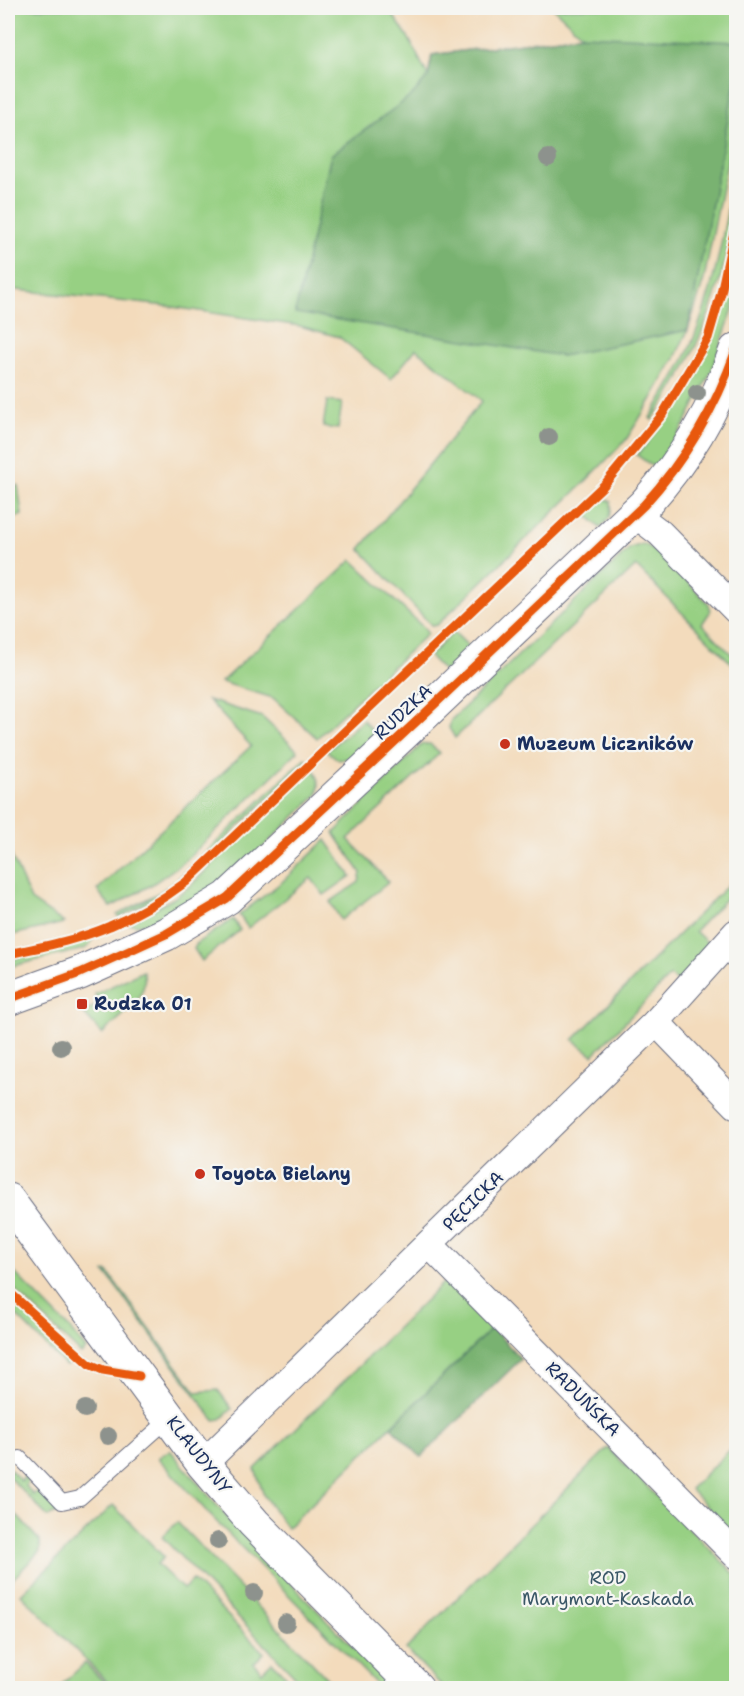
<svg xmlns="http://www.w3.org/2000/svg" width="744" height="1696" font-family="'Shantell Sans',sans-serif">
  <rect width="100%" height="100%" fill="#f6f6f2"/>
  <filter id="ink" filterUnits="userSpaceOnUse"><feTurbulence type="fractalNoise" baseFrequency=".0167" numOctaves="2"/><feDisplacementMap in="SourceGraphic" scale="12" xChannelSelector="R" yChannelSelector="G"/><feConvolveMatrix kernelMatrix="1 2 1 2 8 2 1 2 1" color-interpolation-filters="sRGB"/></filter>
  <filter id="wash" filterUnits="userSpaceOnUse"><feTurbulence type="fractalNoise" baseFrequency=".008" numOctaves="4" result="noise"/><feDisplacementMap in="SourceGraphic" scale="24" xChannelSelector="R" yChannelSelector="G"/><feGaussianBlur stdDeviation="1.35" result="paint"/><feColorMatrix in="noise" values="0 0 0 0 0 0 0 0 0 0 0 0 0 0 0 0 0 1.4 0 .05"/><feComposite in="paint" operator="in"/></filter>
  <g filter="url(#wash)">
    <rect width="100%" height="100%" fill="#f3dbbc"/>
    <!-- green -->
    <g fill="#97d083" stroke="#598070" stroke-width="1.5">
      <path d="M 8,8 L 388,8 L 407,35 L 428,76 L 432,55 L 582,35 L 553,8 L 736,8 L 736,102 L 730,147 L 704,279 L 688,330 L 675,358 L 651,400 L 626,440 L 587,480 L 437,625 L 432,626 L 360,549 L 482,401 L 416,349 L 391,379 L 339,337 L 300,326 L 166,306 L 8,289 Z"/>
      <path d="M 736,161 C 737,250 706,348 652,420 L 650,418 C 664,394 680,370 691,345 C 716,287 725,224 736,161 Z"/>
      <path d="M 736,251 L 736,292 L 733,309 L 712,370 L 686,422 L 656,469 L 637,455 C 693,389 718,336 736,251 Z"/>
      <path d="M 327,401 L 342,403 L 338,429 L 323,427 Z"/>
      <path d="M 18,485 L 22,515 L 8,521 L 8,490 Z"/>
      <path d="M 603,497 L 611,502 C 613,515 608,520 600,528 L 583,511 L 595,500 Z"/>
      <path d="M 643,544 C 660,550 694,589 709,604 L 710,612 L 702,624 L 736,659 L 736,668 L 636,566 L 455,738 L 449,728 L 451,720 L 630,548 Z"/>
      <path d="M 352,560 L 425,629 L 427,634 L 317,738 L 273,698 L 221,682 Z"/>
      <path d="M 454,632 L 471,649 L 446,673 L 429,656 Z"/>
      <path d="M 208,700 L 262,717 L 298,751 L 184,862 L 151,885 L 111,907 L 97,890 L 251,746 Z"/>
      <path d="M 363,720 L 378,737 L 356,757 L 339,760 L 327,751 Z"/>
      <path d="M 422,744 L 430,744 L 440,753 L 348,839 L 389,882 L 341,920 L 330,902 L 359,882 L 361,873 L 334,833 Z"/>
      <path d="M 305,758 L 307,760 L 193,871 L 170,890 L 119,918 L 117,915 L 160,892 L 178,879 Z"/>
      <path d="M 312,767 C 318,775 321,784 317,795 L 254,856 L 233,869 L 228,877 L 208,892 L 206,891 C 187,903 150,932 128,923 L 174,898 L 191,885 Z"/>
      <path d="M 326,840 L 351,876 L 324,895 L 311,878 L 248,928 L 239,915 L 282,882 Z"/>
      <path d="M 8,848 L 31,900 L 64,923 L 8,936 Z"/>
      <path d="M 736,877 L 736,888 L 695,931 L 712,947 L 678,982 L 670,976 L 593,1055 L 573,1040 Z"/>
      <path d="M 233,919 L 240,930 L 202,961 L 194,949 L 197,943 Z"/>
      <path d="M 93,938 L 90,945 L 84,949 L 8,967 L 8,960 L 47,951 Z"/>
      <path d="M 143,971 C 152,997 118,1018 102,1034 L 83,1013 L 99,1004 L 95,994 Z"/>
      <path d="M 8,1266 L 70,1329 L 86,1349 L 81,1354 L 8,1283 Z"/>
      <path d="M 107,1271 L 196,1392 L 218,1390 L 232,1409 L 221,1419 L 214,1420 L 105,1272 Z"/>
      <path d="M 446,1280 L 492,1328 L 287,1528 L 264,1496 L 255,1469 Z"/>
      <path d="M 8,1296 L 71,1355 L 72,1358 L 66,1366 L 9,1308 Z"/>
      <path d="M 736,1444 L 736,1537 L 690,1489 Z"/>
      <path d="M 608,1448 L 736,1575 L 736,1688 L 444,1688 L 406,1649 Z"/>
      <path d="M 170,1450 L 230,1521 L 393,1688 L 380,1688 L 209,1514 L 158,1458 Z"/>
      <path d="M 10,1469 L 21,1481 L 26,1475 L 28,1480 L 26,1486 L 33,1495 L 40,1490 L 60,1511 L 48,1517 L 8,1476 Z"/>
      <path d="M 113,1505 L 164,1557 L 157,1564 L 183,1589 L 193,1580 L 264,1653 L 254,1663 L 262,1672 L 272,1662 L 298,1688 L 113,1688 L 21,1594 Z"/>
      <path d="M 8,1506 L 40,1541 L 40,1551 L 8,1584 Z"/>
      <path d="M 177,1522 L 336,1688 L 306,1688 L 162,1537 Z"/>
      <path d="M 85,1663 L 110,1688 L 58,1688 Z"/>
    </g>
    <!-- forest -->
    <g fill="#79b271" stroke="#4a7068" stroke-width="1.5">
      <path d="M 582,35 L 736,42 L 736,77 L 688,330 L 562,356 L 295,313 L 331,155 L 411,96 L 428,77 L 432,55 Z"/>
      <path d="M 492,1328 L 521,1359 L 421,1457 L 391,1427 Z"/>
    </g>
  </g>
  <g filter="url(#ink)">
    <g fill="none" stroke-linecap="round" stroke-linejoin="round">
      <!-- service casing -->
      <g stroke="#676b7f" stroke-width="16">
        <path id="service" d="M 20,1458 L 62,1502 L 80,1498 L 170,1418"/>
      </g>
      <!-- minor casing -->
      <g stroke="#676b7f" stroke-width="29">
        <g id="minor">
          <path d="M 635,514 L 660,533 L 736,610"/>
          <path d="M 656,1022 L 736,1105"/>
          <path d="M 429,1244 L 736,1555"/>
          <path d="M 203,1464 L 656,1022 L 736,933"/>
        </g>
      </g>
      <!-- tertiary casing -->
      <g stroke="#676b7f" stroke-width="35">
        <g id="tertiary">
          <path d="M 8,999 L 80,973 L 131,950 L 166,934 L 227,898 L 418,720 L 644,505 C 685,460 716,407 736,350"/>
          <path d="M 8,1200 L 203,1464 L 254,1523 L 417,1688"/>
        </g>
      </g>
      <!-- service -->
      <use href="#service" stroke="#fff" stroke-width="14"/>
      <!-- minor -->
      <use href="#minor" stroke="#fff" stroke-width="27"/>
      <!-- tertiary -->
      <use href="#tertiary" stroke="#fff" stroke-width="33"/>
      <!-- cycleway casing -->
      <g stroke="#f6f6f2" stroke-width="13">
        <g id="cycleway">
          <path d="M 8,954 C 41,947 78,940 110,926 C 137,915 162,900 186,882 L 604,485 L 662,415 L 708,338 L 721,293 L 736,223"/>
          <path d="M 8,999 L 80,973 L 131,950 L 166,934 L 227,898 L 418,720 L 644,505 C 685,460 716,407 736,350"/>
          <path d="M 8,1291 L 89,1364 L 103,1370 L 139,1376"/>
        </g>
      </g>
      <!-- cycleway -->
      <use href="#cycleway" stroke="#e8590c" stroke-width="9"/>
    </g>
    <!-- trees -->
    <g fill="#8d928d">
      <circle cx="548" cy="158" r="9"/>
      <circle cx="697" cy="393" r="9"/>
      <circle cx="549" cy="437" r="9"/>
      <circle cx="61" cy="1047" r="9"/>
      <circle cx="85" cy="1409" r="9"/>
      <circle cx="108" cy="1436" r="9"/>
      <circle cx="218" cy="1541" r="9"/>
      <circle cx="254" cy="1593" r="9"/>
      <circle cx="286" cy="1623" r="9"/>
    </g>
  </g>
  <!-- markers -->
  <g fill="#c8321e" stroke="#f6f6f2" stroke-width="2">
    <circle cx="505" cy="744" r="6"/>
    <rect x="76" y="998" width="12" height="12" rx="3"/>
    <circle cx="200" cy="1174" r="6"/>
  </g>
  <g text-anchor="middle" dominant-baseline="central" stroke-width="4.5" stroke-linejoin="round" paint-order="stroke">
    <!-- street labels -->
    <g font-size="18" fill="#1b2f5e" stroke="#f6f6f2">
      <text transform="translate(403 712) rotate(-43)">RUDZKA</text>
      <text transform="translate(473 1201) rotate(-44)">PĘCICKA</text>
      <text transform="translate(583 1399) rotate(45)">RADUŃSKA</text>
      <text transform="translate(199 1455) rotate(52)">KLAUDYNY</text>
    </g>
    <!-- poi labels -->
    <g font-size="18" font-weight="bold" fill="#1b2f5e" stroke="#f6f6f2" text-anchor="start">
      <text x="517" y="744">Muzeum Liczników</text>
      <text x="94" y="1004">Rudzka 01</text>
      <text x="212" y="1174">Toyota Bielany</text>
    </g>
    <!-- park labels -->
    <g font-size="18" fill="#3a5767" stroke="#f6f6f2">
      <text x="608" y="1578">ROD<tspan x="608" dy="21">Marymont-Kaskada</tspan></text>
    </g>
  </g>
  <!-- margin -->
  <rect width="744" height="1696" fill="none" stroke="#f6f6f2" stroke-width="30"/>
</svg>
